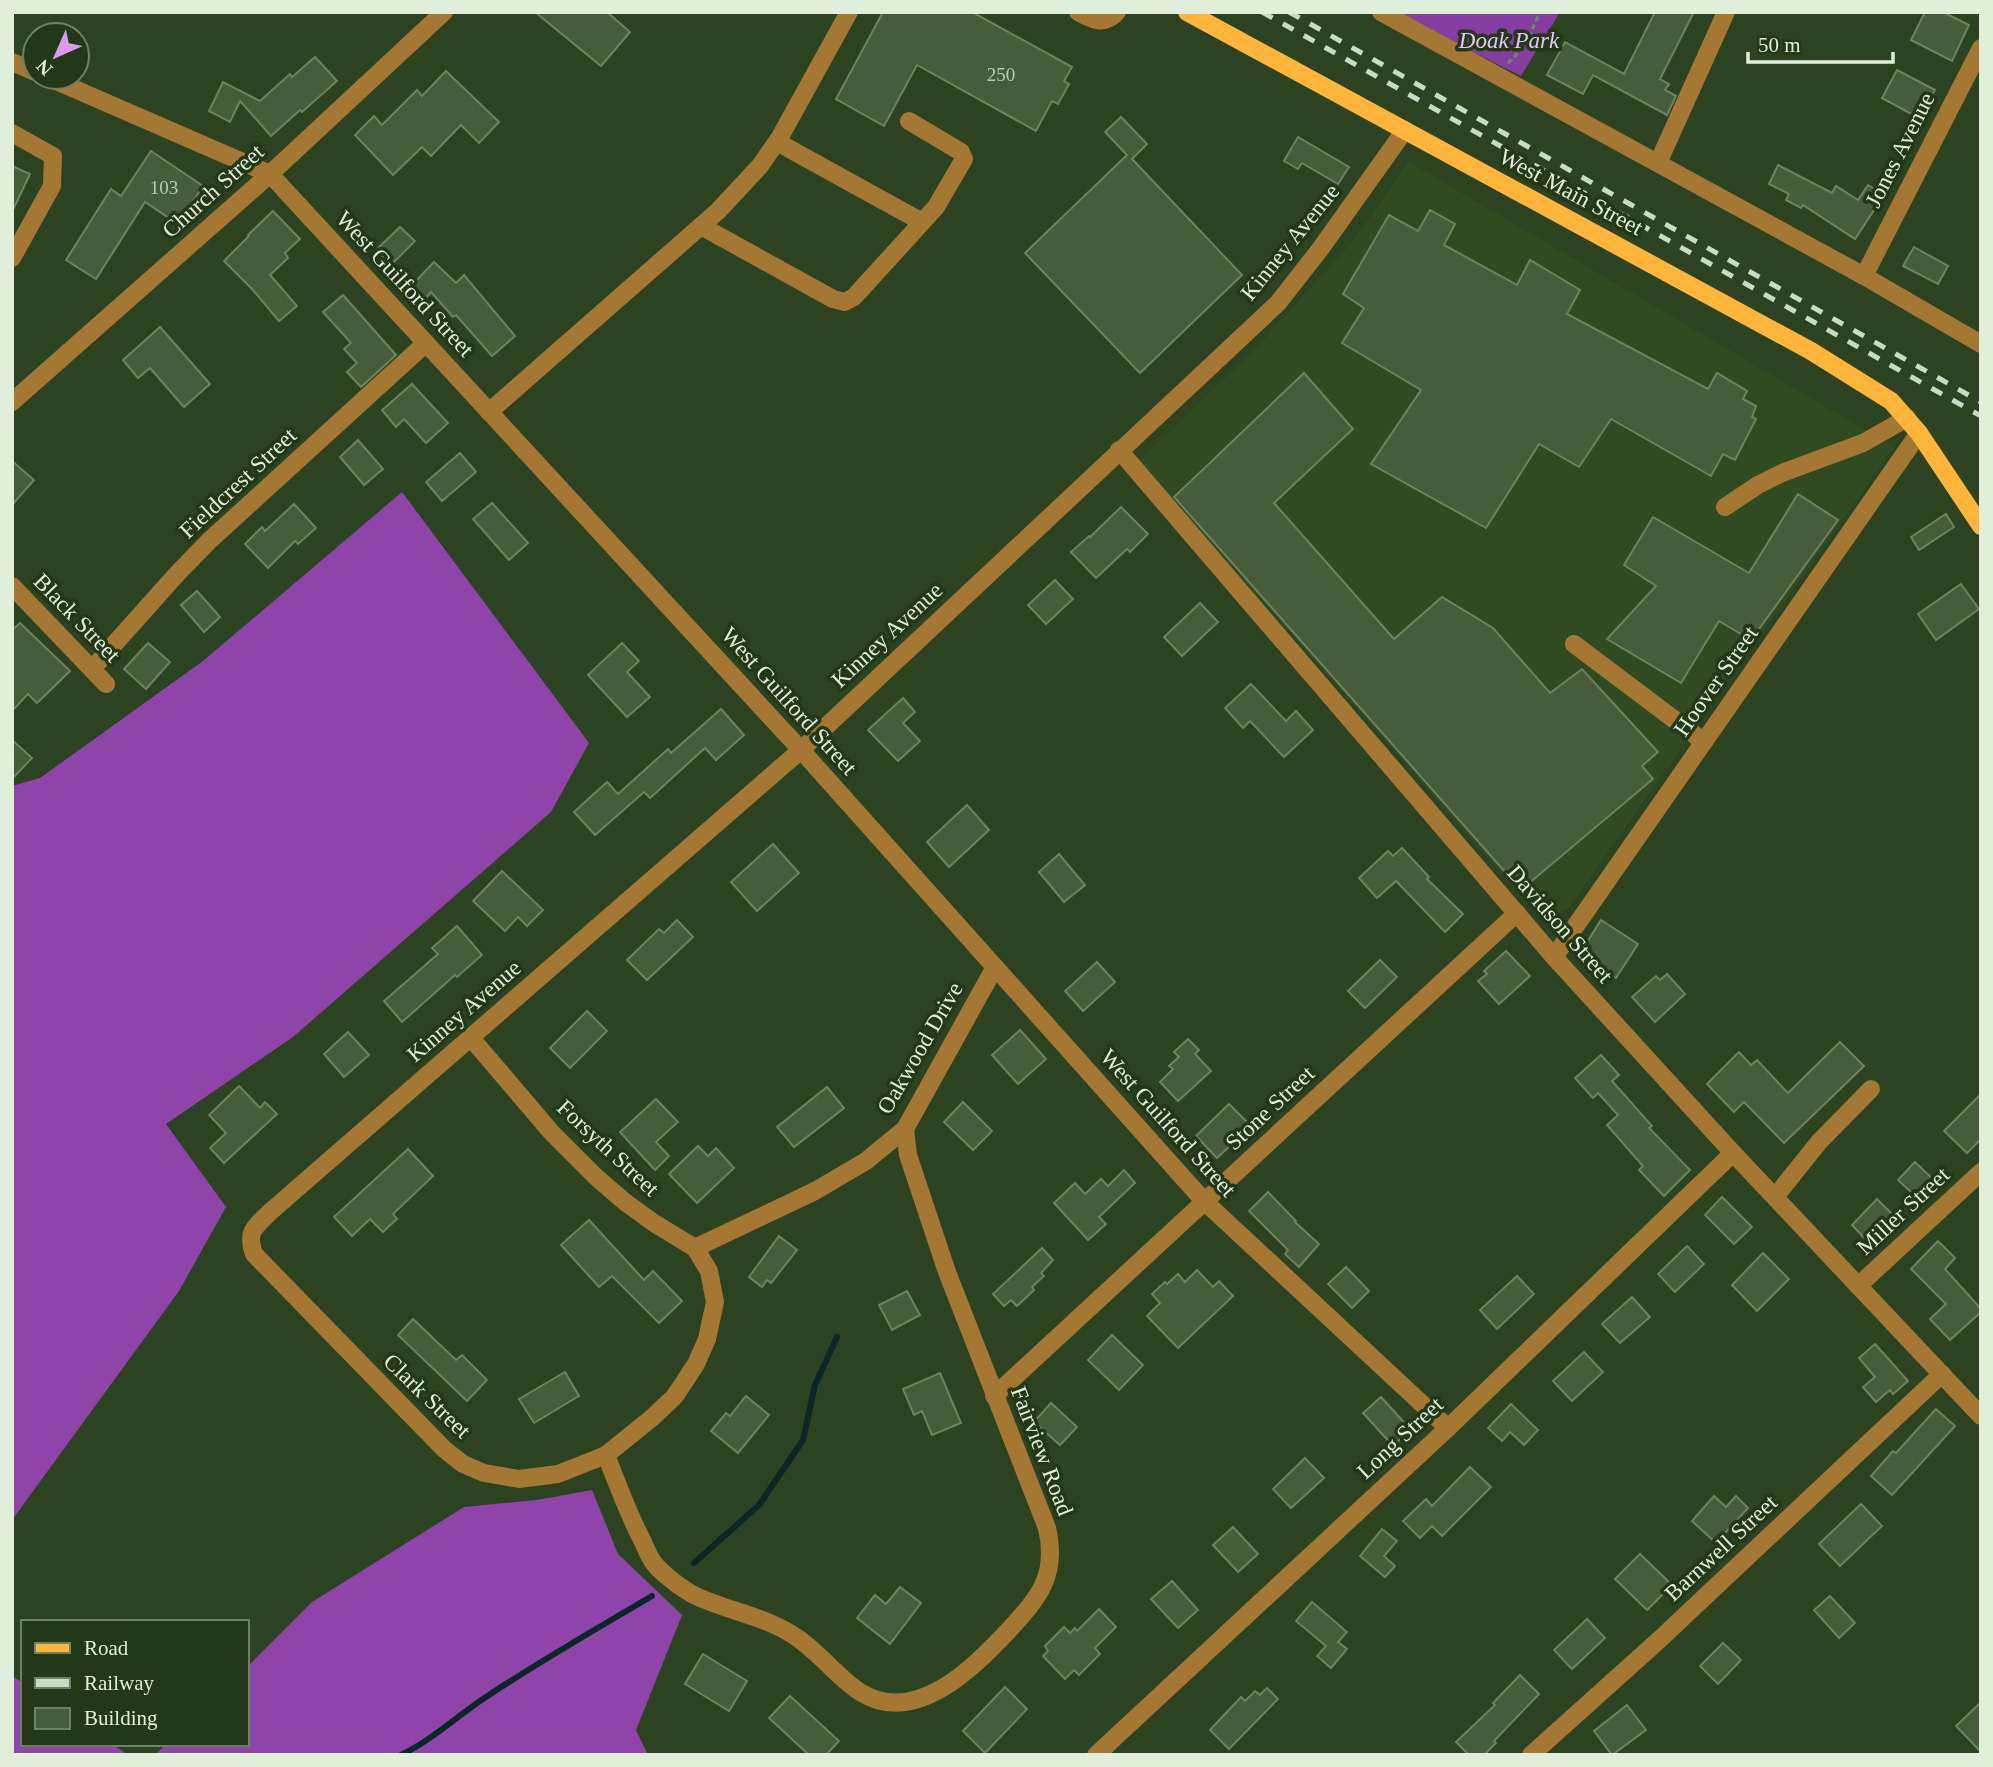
<svg xmlns="http://www.w3.org/2000/svg" width="1993" height="1767" font-family="Georgia,serif">
  <rect width="100%" height="100%" fill="#2c4321"/>
  <!-- built -->
  <path fill="#304b22" d="M 1409,162 L 1894,447 L 1569,907 L 1552,916 L 1528,904 L 1139,461 L 1257,347 L 1353,241 Z"/>
  <!-- green -->
  <path fill="#853ea0" d="M 1393,12 L 1560,12 L 1521,76 Z"/>
  <!-- forest -->
  <g fill="#8e44a9">
    <path d="M 402,492 L 589,743 L 551,812 L 293,1037 L 166,1124 L 226,1207 L 179,1291 L 12,1520 L 12,786 L 40,778 L 203,661 Z"/>
    <path d="M 592,1490 L 618,1554 L 682,1615 L 636,1730 L 648,1755 L 155,1755 L 166,1744 L 247,1744 L 247,1667 L 312,1602 L 464,1507 L 537,1500 Z"/>
    <path d="M 12,1676 L 23,1683 L 23,1744 L 112,1744 L 128,1755 L 12,1755 Z"/>
  </g>
  <g fill="none" stroke-linecap="round" stroke-linejoin="round">
    <!-- stream -->
    <g stroke="#0a2626" stroke-width="6">
      <path d="M 694,1563 L 759,1505 L 803,1440 L 815,1385 L 837,1337"/>
      <path d="M 401,1755 C 432,1740 457,1716 486,1697 C 540,1661 596,1629 652,1596"/>
    </g>
  </g>
  <!-- building -->
  <g fill="#455d3a" stroke="#6b845f" stroke-width="2">
    <path d="M 535,12 L 607,12 L 630,32 L 601,66 Z"/>
    <path d="M 883,12 L 972,12 L 1072,67 L 1064,81 L 1069,84 L 1058,104 L 1052,101 L 1036,131 L 917,65 L 884,126 L 836,99 Z"/>
    <path d="M 1655,12 L 1694,12 L 1660,79 L 1669,84 L 1665,90 L 1676,96 L 1667,115 L 1593,75 L 1583,94 L 1547,75 L 1565,42 L 1624,74 Z"/>
    <path d="M 1925,12 L 1943,12 L 1969,25 L 1952,61 L 1911,40 Z"/>
    <path d="M 315,57 L 337,81 L 302,112 L 300,110 L 271,136 L 240,101 L 230,122 L 209,111 L 223,82 L 260,101 L 290,74 L 292,77 Z"/>
    <path d="M 1897,70 L 1935,90 L 1928,102 L 1933,105 L 1924,121 L 1882,98 Z"/>
    <path d="M 446,71 L 499,122 L 479,143 L 461,125 L 431,156 L 422,147 L 393,175 L 355,135 L 374,116 L 382,125 L 417,90 L 422,96 Z"/>
    <path d="M 1121,117 L 1147,144 L 1132,159 L 1242,275 L 1140,373 L 1025,253 L 1127,155 L 1105,132 Z"/>
    <path d="M 1298,137 L 1349,167 L 1338,184 L 1302,163 L 1298,169 L 1284,161 Z"/>
    <path d="M 151,151 L 203,186 L 178,224 L 145,202 L 96,279 L 66,260 L 111,189 L 121,196 Z"/>
    <path d="M 1778,165 L 1832,193 L 1836,186 L 1858,200 L 1868,185 L 1884,195 L 1855,239 L 1803,205 L 1801,208 L 1786,200 L 1789,194 L 1769,184 Z"/>
    <path d="M 12,166 L 30,174 L 12,212 Z"/>
    <path d="M 1430,210 L 1455,224 L 1444,245 L 1517,285 L 1530,260 L 1580,290 L 1567,314 L 1708,389 L 1717,373 L 1747,391 L 1743,399 L 1756,406 L 1752,417 L 1756,419 L 1735,460 L 1723,454 L 1711,476 L 1611,419 L 1579,467 L 1539,444 L 1486,528 L 1371,464 L 1421,390 L 1342,343 L 1364,308 L 1343,294 L 1389,215 L 1418,231 Z"/>
    <path d="M 273,211 L 300,239 L 285,253 L 288,258 L 270,275 L 297,306 L 279,321 L 253,290 L 224,261 L 249,236 L 248,235 Z"/>
    <path d="M 400,227 L 415,241 L 391,265 L 376,250 Z"/>
    <path d="M 1914,247 L 1948,266 L 1938,284 L 1903,266 Z"/>
    <path d="M 434,262 L 456,283 L 464,275 L 515,336 L 492,356 L 456,315 L 453,317 L 431,292 L 426,298 L 412,285 Z"/>
    <path d="M 343,295 L 396,355 L 361,387 L 347,372 L 357,363 L 344,349 L 351,343 L 323,312 Z"/>
    <path d="M 160,327 L 210,384 L 184,407 L 150,368 L 138,378 L 123,360 Z"/>
    <path d="M 1304,373 L 1353,429 L 1274,503 L 1394,639 L 1442,597 L 1493,628 L 1550,693 L 1582,669 L 1658,752 L 1642,766 L 1653,779 L 1521,890 L 1174,497 Z"/>
    <path d="M 412,384 L 448,423 L 426,443 L 404,419 L 396,427 L 382,410 Z"/>
    <path d="M 358,440 L 383,469 L 364,485 L 340,457 Z"/>
    <path d="M 460,453 L 476,472 L 442,501 L 426,482 Z"/>
    <path d="M 12,461 L 34,480 L 12,505 Z"/>
    <path d="M 1798,494 L 1838,520 L 1751,640 L 1719,621 L 1681,683 L 1607,639 L 1656,586 L 1624,565 L 1653,517 L 1749,573 Z"/>
    <path d="M 492,503 L 528,543 L 509,560 L 473,519 Z"/>
    <path d="M 294,504 L 316,528 L 298,544 L 295,541 L 268,568 L 245,544 L 262,527 L 265,531 Z"/>
    <path d="M 1121,507 L 1148,534 L 1130,552 L 1127,549 L 1096,578 L 1071,552 L 1089,536 L 1090,537 Z"/>
    <path d="M 1946,514 L 1954,527 L 1919,550 L 1911,537 Z"/>
    <path d="M 1055,580 L 1073,599 L 1046,624 L 1028,605 Z"/>
    <path d="M 1961,584 L 1979,609 L 1936,640 L 1918,614 Z"/>
    <path d="M 197,591 L 220,617 L 204,632 L 181,605 Z"/>
    <path d="M 1200,603 L 1218,622 L 1182,656 L 1164,637 Z"/>
    <path d="M 20,623 L 70,671 L 37,703 L 28,694 L 12,711 L 12,630 Z"/>
    <path d="M 148,643 L 170,662 L 146,689 L 124,669 Z"/>
    <path d="M 622,643 L 639,661 L 627,672 L 650,697 L 627,717 L 588,675 Z"/>
    <path d="M 1251,684 L 1286,721 L 1296,711 L 1313,730 L 1284,757 L 1250,721 L 1243,728 L 1225,708 Z"/>
    <path d="M 903,698 L 915,712 L 903,723 L 920,741 L 898,761 L 868,730 Z"/>
    <path d="M 721,709 L 744,735 L 716,760 L 705,748 L 650,798 L 644,792 L 595,835 L 574,812 L 607,782 L 618,794 L 668,749 L 671,753 Z"/>
    <path d="M 12,740 L 32,758 L 12,779 Z"/>
    <path d="M 967,805 L 989,830 L 949,867 L 927,842 Z"/>
    <path d="M 773,844 L 799,873 L 757,911 L 731,882 Z"/>
    <path d="M 1402,848 L 1429,877 L 1427,879 L 1463,914 L 1445,932 L 1396,881 L 1377,898 L 1359,878 L 1388,851 L 1393,856 Z"/>
    <path d="M 1059,854 L 1085,885 L 1064,902 L 1039,872 Z"/>
    <path d="M 502,871 L 543,910 L 527,926 L 518,917 L 505,931 L 473,901 Z"/>
    <path d="M 677,920 L 693,937 L 647,980 L 627,960 L 659,929 L 664,933 Z"/>
    <path d="M 1601,920 L 1638,944 L 1616,978 L 1579,955 Z"/>
    <path d="M 457,926 L 482,955 L 457,977 L 455,975 L 402,1022 L 384,1001 L 438,954 L 432,948 Z"/>
    <path d="M 1506,951 L 1530,976 L 1499,1004 L 1478,981 L 1487,974 L 1484,971 Z"/>
    <path d="M 1380,960 L 1397,977 L 1365,1008 L 1348,991 Z"/>
    <path d="M 1097,962 L 1115,982 L 1083,1011 L 1065,991 Z"/>
    <path d="M 1667,974 L 1685,994 L 1655,1022 L 1632,997 L 1656,976 L 1660,980 Z"/>
    <path d="M 587,1011 L 607,1031 L 570,1068 L 550,1048 Z"/>
    <path d="M 1020,1030 L 1046,1059 L 1018,1084 L 992,1055 Z"/>
    <path d="M 348,1032 L 369,1055 L 344,1077 L 324,1054 Z"/>
    <path d="M 1188,1039 L 1199,1050 L 1195,1054 L 1211,1071 L 1178,1101 L 1160,1082 L 1173,1069 L 1169,1066 L 1179,1057 L 1174,1052 Z"/>
    <path d="M 1840,1042 L 1864,1066 L 1784,1143 L 1744,1102 L 1734,1112 L 1707,1084 L 1739,1052 L 1751,1065 L 1757,1060 L 1788,1093 Z"/>
    <path d="M 1601,1055 L 1619,1075 L 1612,1081 L 1652,1126 L 1649,1128 L 1690,1170 L 1664,1196 L 1639,1170 L 1643,1166 L 1607,1125 L 1618,1115 L 1598,1093 L 1593,1098 L 1575,1078 Z"/>
    <path d="M 239,1086 L 260,1108 L 265,1102 L 277,1114 L 224,1163 L 210,1148 L 226,1133 L 209,1115 Z"/>
    <path d="M 827,1087 L 844,1108 L 794,1147 L 777,1127 Z"/>
    <path d="M 1981,1094 L 1981,1139 L 1967,1153 L 1944,1131 Z"/>
    <path d="M 656,1099 L 678,1122 L 656,1142 L 669,1156 L 655,1170 L 620,1132 Z"/>
    <path d="M 963,1102 L 992,1131 L 973,1150 L 944,1122 Z"/>
    <path d="M 1229,1104 L 1251,1126 L 1217,1158 L 1196,1136 Z"/>
    <path d="M 698,1146 L 708,1156 L 716,1148 L 734,1168 L 697,1203 L 669,1174 Z"/>
    <path d="M 408,1149 L 433,1176 L 393,1214 L 397,1219 L 383,1232 L 370,1219 L 352,1236 L 334,1217 Z"/>
    <path d="M 1915,1162 L 1939,1185 L 1923,1203 L 1898,1180 Z"/>
    <path d="M 1124,1170 L 1135,1183 L 1099,1217 L 1106,1224 L 1088,1240 L 1054,1203 L 1075,1183 L 1085,1194 L 1101,1179 L 1108,1186 Z"/>
    <path d="M 1268,1192 L 1296,1221 L 1295,1222 L 1319,1244 L 1299,1267 L 1285,1254 L 1288,1250 L 1249,1211 Z"/>
    <path d="M 1722,1197 L 1752,1227 L 1734,1244 L 1705,1215 Z"/>
    <path d="M 1877,1199 L 1898,1220 L 1872,1246 L 1852,1225 Z"/>
    <path d="M 589,1220 L 644,1280 L 653,1271 L 682,1301 L 659,1323 L 612,1276 L 599,1287 L 561,1245 Z"/>
    <path d="M 779,1236 L 797,1250 L 771,1283 L 767,1280 L 762,1287 L 749,1277 Z"/>
    <path d="M 1938,1241 L 1955,1258 L 1945,1269 L 1981,1309 L 1981,1312 L 1950,1340 L 1930,1319 L 1946,1304 L 1911,1269 Z"/>
    <path d="M 1687,1246 L 1704,1264 L 1675,1292 L 1658,1274 Z"/>
    <path d="M 1042,1248 L 1053,1260 L 1041,1273 L 1044,1276 L 1032,1287 L 1034,1290 L 1017,1306 L 1011,1300 L 1004,1306 L 993,1294 Z"/>
    <path d="M 1763,1253 L 1789,1279 L 1757,1311 L 1732,1285 Z"/>
    <path d="M 1346,1267 L 1369,1291 L 1352,1308 L 1328,1284 Z"/>
    <path d="M 1197,1270 L 1213,1287 L 1219,1281 L 1233,1296 L 1178,1348 L 1147,1316 L 1160,1303 L 1152,1294 L 1165,1282 L 1167,1284 L 1178,1274 L 1185,1282 Z"/>
    <path d="M 1517,1276 L 1534,1294 L 1497,1329 L 1480,1310 Z"/>
    <path d="M 907,1291 L 920,1315 L 892,1330 L 879,1305 Z"/>
    <path d="M 1632,1297 L 1650,1317 L 1620,1343 L 1602,1324 Z"/>
    <path d="M 413,1319 L 456,1360 L 462,1355 L 487,1380 L 467,1401 L 398,1335 Z"/>
    <path d="M 1112,1335 L 1143,1365 L 1119,1390 L 1088,1360 Z"/>
    <path d="M 1875,1344 L 1908,1381 L 1893,1394 L 1890,1390 L 1876,1402 L 1863,1387 L 1875,1377 L 1859,1358 Z"/>
    <path d="M 1584,1352 L 1603,1372 L 1572,1401 L 1553,1381 Z"/>
    <path d="M 565,1372 L 579,1396 L 534,1423 L 519,1399 Z"/>
    <path d="M 940,1373 L 961,1423 L 932,1435 L 922,1411 L 914,1415 L 903,1389 Z"/>
    <path d="M 746,1396 L 769,1415 L 738,1453 L 711,1431 L 726,1413 L 730,1416 Z"/>
    <path d="M 1381,1397 L 1411,1430 L 1393,1446 L 1363,1413 Z"/>
    <path d="M 1051,1403 L 1077,1427 L 1060,1445 L 1034,1422 Z"/>
    <path d="M 1511,1404 L 1538,1430 L 1524,1445 L 1510,1432 L 1502,1441 L 1488,1428 Z"/>
    <path d="M 1936,1409 L 1955,1426 L 1892,1495 L 1871,1476 L 1893,1451 L 1896,1453 Z"/>
    <path d="M 1305,1458 L 1324,1478 L 1291,1508 L 1273,1489 Z"/>
    <path d="M 1470,1467 L 1491,1487 L 1442,1536 L 1432,1526 L 1420,1538 L 1403,1521 L 1426,1499 L 1432,1506 Z"/>
    <path d="M 1714,1496 L 1726,1507 L 1736,1496 L 1748,1508 L 1716,1543 L 1692,1521 Z"/>
    <path d="M 1861,1504 L 1882,1526 L 1840,1566 L 1819,1544 Z"/>
    <path d="M 1233,1527 L 1258,1554 L 1238,1572 L 1213,1545 Z"/>
    <path d="M 1382,1529 L 1397,1541 L 1384,1556 L 1395,1566 L 1385,1577 L 1360,1556 Z"/>
    <path d="M 1640,1554 L 1672,1585 L 1647,1610 L 1615,1579 Z"/>
    <path d="M 1172,1581 L 1198,1610 L 1178,1628 L 1151,1599 Z"/>
    <path d="M 900,1587 L 921,1603 L 890,1644 L 857,1618 L 875,1595 L 886,1604 Z"/>
    <path d="M 1830,1596 L 1855,1623 L 1839,1638 L 1814,1610 Z"/>
    <path d="M 1312,1602 L 1347,1632 L 1338,1642 L 1347,1649 L 1331,1668 L 1317,1656 L 1326,1646 L 1296,1621 Z"/>
    <path d="M 1099,1609 L 1116,1627 L 1095,1648 L 1100,1654 L 1079,1675 L 1074,1670 L 1065,1679 L 1043,1656 L 1048,1651 L 1045,1646 L 1064,1627 L 1070,1633 L 1075,1628 L 1077,1631 Z"/>
    <path d="M 1587,1619 L 1605,1638 L 1572,1669 L 1554,1650 Z"/>
    <path d="M 1723,1643 L 1741,1660 L 1718,1684 L 1700,1666 Z"/>
    <path d="M 703,1654 L 747,1681 L 729,1711 L 685,1684 Z"/>
    <path d="M 1520,1675 L 1539,1694 L 1494,1741 L 1496,1743 L 1484,1755 L 1469,1755 L 1456,1742 L 1495,1705 L 1493,1703 Z"/>
    <path d="M 1005,1687 L 1027,1709 L 985,1753 L 963,1731 Z"/>
    <path d="M 1267,1688 L 1278,1699 L 1229,1749 L 1210,1730 L 1241,1697 L 1245,1701 L 1255,1691 L 1260,1695 Z"/>
    <path d="M 790,1696 L 839,1741 L 826,1755 L 809,1755 L 769,1718 Z"/>
    <path d="M 1981,1702 L 1981,1752 L 1956,1726 Z"/>
    <path d="M 1627,1705 L 1646,1730 L 1612,1755 L 1594,1731 Z"/>
  </g>
  <g fill="none" stroke-linecap="round" stroke-linejoin="round">
    <!-- path -->
    <path stroke="#738669" stroke-width="3.5" stroke-dasharray="5 3.5" stroke-linecap="butt" d="M 1508,63 L 1525,46 L 1540,12"/>
    <!-- minor -->
    <g stroke="#a47732" stroke-width="18">
      <path d="M 1078,12 C 1092,20 1105,26 1117,12"/>
      <path d="M 1381,12 L 1864,276 L 1981,344"/>
      <path d="M 12,62 L 35,72"/>
      <path d="M 47,77 L 270,174 L 801,750 L 1204,1201 L 1448,1428"/>
      <path d="M 12,133 L 53,156 L 52,186 L 12,258"/>
      <path d="M 777,142 L 922,222"/>
      <path d="M 1658,163 L 1726,12"/>
      <path d="M 701,226 L 833,299 L 845,302 L 854,297 L 936,207 L 964,159 L 961,152 L 909,121"/>
      <path d="M 1864,276 L 1981,48"/>
      <path d="M 12,402 L 270,174 L 444,12"/>
      <path d="M 489,412 L 718,211 L 760,166 L 780,137 L 849,12"/>
      <path d="M 1119,450 L 1554,957 L 1733,1153 L 1981,1416"/>
      <path d="M 1725,507 L 1758,485 L 1782,473 L 1863,443 L 1907,418"/>
      <path d="M 12,586 L 106,684"/>
      <path d="M 1574,644 L 1704,742"/>
      <path d="M 92,669 L 176,575 L 209,541 L 426,343"/>
      <path d="M 1554,957 L 1919,433"/>
      <path d="M 471,1038 L 552,1133 L 596,1177 L 625,1202 L 654,1223 L 695,1248 L 709,1271 L 715,1302 L 707,1339 L 696,1364 L 675,1396 L 653,1417 L 606,1455 L 558,1474 L 519,1479 L 484,1473 L 463,1464 L 444,1449 L 254,1254 C 246,1231 255,1227 270,1212 L 801,750 L 1278,303 L 1321,248 L 1405,130"/>
      <path d="M 1775,1197 L 1819,1142 L 1871,1089"/>
      <path d="M 695,1248 L 815,1191 L 866,1161 L 905,1129 L 995,967"/>
      <path d="M 1858,1286 L 1981,1172"/>
      <path d="M 994,1396 L 1517,913"/>
      <path d="M 606,1455 C 617,1483 627,1511 641,1538 C 645,1546 648,1555 653,1562 C 660,1572 682,1589 694,1595 C 726,1611 766,1616 796,1637 C 820,1653 837,1677 860,1692 C 915,1727 973,1668 1008,1631 C 1039,1597 1058,1576 1047,1528 L 947,1272 L 908,1155 L 905,1129"/>
      <path d="M 1096,1755 L 1448,1428 L 1733,1153"/>
      <path d="M 1531,1755 L 1659,1640 L 1942,1374"/>
    </g>
    <!-- major -->
    <path stroke="#feb53a" stroke-width="18" d="M 1187,12 L 1811,351 L 1891,401 L 1919,433 L 1981,526"/>
    <!-- rail -->
    <g stroke="#cbdac5" stroke-width="5" stroke-dasharray="12 12" stroke-linecap="butt">
      <path d="M 1262,12 L 1981,416"/>
      <path d="M 1289,12 L 1981,402"/>
    </g>
  </g>
  <g text-anchor="middle" dominant-baseline="central" stroke-width="7" stroke-linejoin="round" paint-order="stroke">
    <!-- number labels -->
    <g font-size="19" fill="#b9cab2">
      <text x="1001" y="74">250</text>
      <text x="164" y="187">103</text>
    </g>
    <!-- park labels -->
    <g font-size="23" font-style="italic" fill="#e7c3f6" stroke="#223816">
      <text x="1509" y="40">Doak Park</text>
    </g>
    <!-- street labels -->
    <g font-size="23" fill="#e0eeda" stroke="#223816">
      <text transform="translate(1900 150) rotate(-63)">Jones Avenue</text>
      <text transform="translate(213 191) rotate(-42)">Church Street</text>
      <text transform="translate(1571 192) rotate(28)">West Main Street</text>
      <text transform="translate(1290 242) rotate(-51)">Kinney Avenue</text>
      <text transform="translate(405 284) rotate(47)">West Guilford Street</text>
      <text transform="translate(238 483) rotate(-43)">Fieldcrest Street</text>
      <text transform="translate(77 618) rotate(46)">Black Street</text>
      <text transform="translate(887 635) rotate(-43)">Kinney Avenue</text>
      <text transform="translate(1716 681) rotate(-55)">Hoover Street</text>
      <text transform="translate(789 701) rotate(48)">West Guilford Street</text>
      <text transform="translate(1560 924) rotate(49)">Davidson Street</text>
      <text transform="translate(464 1011) rotate(-41)">Kinney Avenue</text>
      <text transform="translate(920 1048) rotate(-60)">Oakwood Drive</text>
      <text transform="translate(1270 1108) rotate(-43)">Stone Street</text>
      <text transform="translate(1168 1123) rotate(48)">West Guilford Street</text>
      <text transform="translate(608 1148) rotate(43)">Forsyth Street</text>
      <text transform="translate(1903 1211) rotate(-43)">Miller Street</text>
      <text transform="translate(427 1396) rotate(44)">Clark Street</text>
      <text transform="translate(1400 1438) rotate(-43)">Long Street</text>
      <text transform="translate(1042 1451) rotate(69)">Fairview Road</text>
      <text transform="translate(1721 1548) rotate(-43)">Barnwell Street</text>
    </g>
  </g>
  <!-- border -->
  <rect width="1993" height="1767" fill="none" stroke="#e0eeda" stroke-width="28"/>
  <!-- legend -->
  <rect x="21" y="1620" width="228" height="126" fill="#223816" stroke="#6e8164" stroke-width="2"/>
  <rect x="35" y="1643" width="35" height="10" fill="#feb53a" stroke="#6e8164" stroke-width="2"/>
  <text x="84" y="1655" font-size="21" fill="#e0eeda">Road</text>
  <rect x="35" y="1678" width="35" height="10" fill="#cbdac5" stroke="#6e8164" stroke-width="2"/>
  <text x="84" y="1690" font-size="21" fill="#e0eeda">Railway</text>
  <rect x="35" y="1708" width="35" height="21" fill="#455d3a" stroke="#6e8164" stroke-width="2"/>
  <text x="84" y="1725" font-size="21" fill="#e0eeda">Building</text>
  <!-- north arrow -->
  <g transform="translate(56 56) rotate(225)"><circle r="33" fill="#223816" stroke="#6e8164" stroke-width="2"/>
  <path d="M0-5L12 26L0 18L-12 26Z" fill="#db99f5"/>
  <text y="-10" font-size="19" font-weight="bold" text-anchor="middle" fill="#e0eeda">N</text>
  </g>
  <!-- scale -->
  <path d="M1748 52v10h145v-10" fill="none" stroke="#e0eeda" stroke-width="3.5"/>
  <text x="1758" y="52" font-size="21" fill="#e0eeda" stroke="#223816" stroke-width="5" paint-order="stroke">50 m</text>
</svg>
